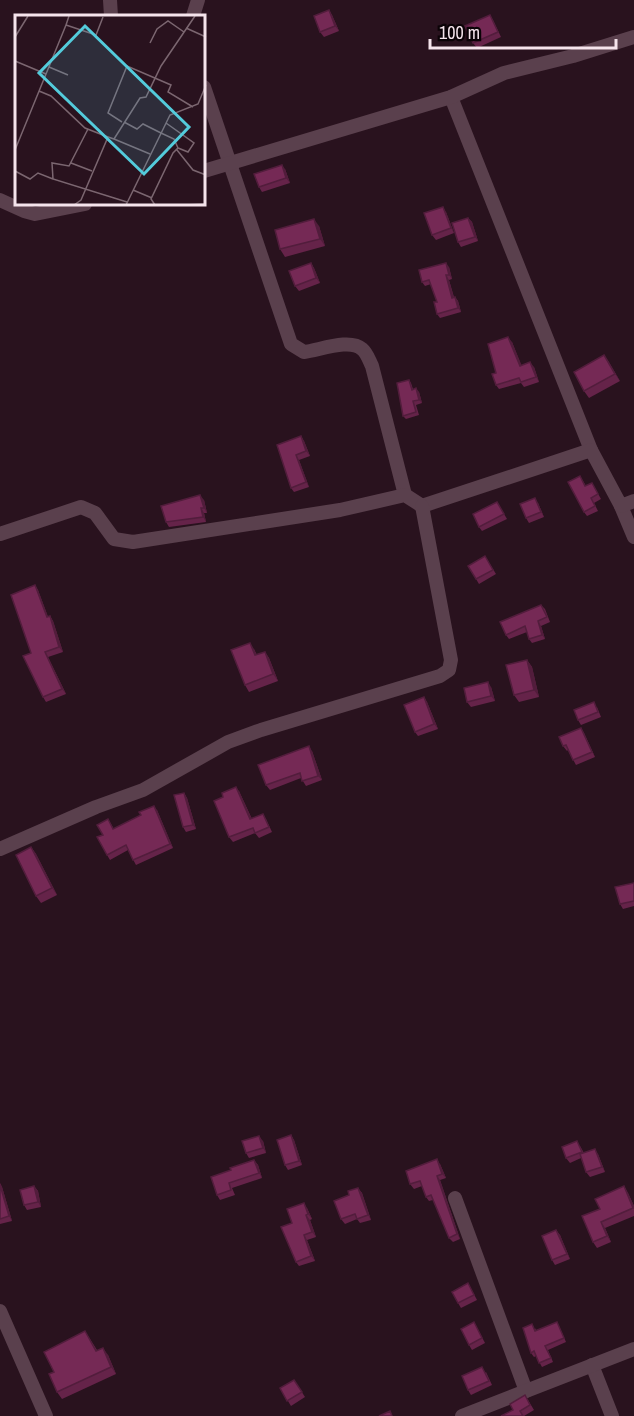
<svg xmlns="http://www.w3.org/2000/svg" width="634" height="1416" font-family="'Archivo Narrow',sans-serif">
  <rect width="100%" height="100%" fill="#29121e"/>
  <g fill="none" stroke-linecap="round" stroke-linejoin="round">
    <!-- minor -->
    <g stroke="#5a404d" stroke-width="14">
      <path d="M 110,0 L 111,16"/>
      <path d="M 193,16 L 198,0"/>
      <path d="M 204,87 L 291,344 L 304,352 C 320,350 350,338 362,349 C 367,353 369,360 372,366 L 405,495"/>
      <path d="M 451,97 L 591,450"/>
      <path d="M 204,171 L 451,97 L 504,73 L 573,56 L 634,37"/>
      <path d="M 0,200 L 24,211 L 35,214 L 85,204"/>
      <path d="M 621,506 L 634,537"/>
      <path d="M 0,534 L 81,507 L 95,513 L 114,539 L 133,542 L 340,510 L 405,495 L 422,506 L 591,450 L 621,506 L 634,501"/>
      <path d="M 0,849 L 96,807 L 143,790 L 228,742 L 261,730 L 440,676 L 449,670 L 451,660 L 422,506"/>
      <path d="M 455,1198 L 526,1391"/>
      <path d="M 0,1311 L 46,1416"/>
      <path d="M 592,1365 L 612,1416"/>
      <path d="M 462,1416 L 634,1349"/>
    </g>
  </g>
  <!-- wall -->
  <g fill="#652349">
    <path d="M 329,10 L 332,15 L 339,31 L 324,37 L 320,32 Z"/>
    <path d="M 490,15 L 493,20 L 501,37 L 477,48 L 473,43 Z"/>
    <path d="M 285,169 L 290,183 L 262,192 L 259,187 Z"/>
    <path d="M 446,212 L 454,233 L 436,240 L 432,235 Z"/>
    <path d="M 468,218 L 472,222 L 478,241 L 461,247 L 458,242 Z"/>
    <path d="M 319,226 L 325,246 L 285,257 L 280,249 Z"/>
    <path d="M 311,263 L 314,268 L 320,283 L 299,291 L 295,286 Z"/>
    <path d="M 449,267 L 452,279 L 449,280 L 454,297 L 455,297 L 458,301 L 461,312 L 440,318 L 437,314 L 437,302 L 431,284 L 425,286 L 422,282 Z"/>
    <path d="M 512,342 L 521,365 L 534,367 L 539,382 L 524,387 L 521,383 L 499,389 L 496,385 L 496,373 Z"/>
    <path d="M 604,355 L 620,381 L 589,398 L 584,391 Z"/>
    <path d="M 409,380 L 411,383 L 413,389 L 419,392 L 422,403 L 416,405 L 419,415 L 406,419 L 403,416 Z"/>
    <path d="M 301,436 L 304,441 L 310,456 L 299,460 L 309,487 L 294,492 L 291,488 L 277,445 Z"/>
    <path d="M 580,476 L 586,486 L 592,483 L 601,499 L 594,503 L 598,511 L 587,516 L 584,512 Z"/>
    <path d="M 204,500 L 207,513 L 204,513 L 206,522 L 169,527 L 166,522 Z"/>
    <path d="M 497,502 L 507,519 L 482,531 L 479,527 Z"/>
    <path d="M 538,503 L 544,517 L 529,523 L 526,518 Z"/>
    <path d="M 485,556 L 496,574 L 479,584 L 476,579 Z"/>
    <path d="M 35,585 L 38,590 L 48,617 L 50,616 L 53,621 L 63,652 L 48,657 L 66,694 L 46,702 L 43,697 L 31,653 Z"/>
    <path d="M 541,605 L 545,609 L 550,622 L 541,626 L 545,639 L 532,643 L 529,639 L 527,632 L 509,639 L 506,635 Z"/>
    <path d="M 254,649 L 257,655 L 265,652 L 269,658 L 278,681 L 249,692 L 245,685 Z"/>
    <path d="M 527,660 L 532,667 L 539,697 L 519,702 L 514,695 Z"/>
    <path d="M 491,687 L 495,701 L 471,707 L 467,702 Z"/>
    <path d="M 424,697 L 427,702 L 438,729 L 418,736 L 415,732 Z"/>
    <path d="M 597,707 L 601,717 L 581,725 L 578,720 Z"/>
    <path d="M 581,728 L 584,733 L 595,757 L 576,765 L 568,750 L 567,751 L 563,746 Z"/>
    <path d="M 312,751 L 322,780 L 306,786 L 301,778 L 270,790 L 266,785 Z"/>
    <path d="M 239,791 L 252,819 L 263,814 L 266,819 L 272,832 L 259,838 L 255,833 L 233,842 L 229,837 Z"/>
    <path d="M 184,793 L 187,798 L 196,829 L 186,832 L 183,827 Z"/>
    <path d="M 157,810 L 173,848 L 136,865 L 128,850 L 110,860 L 107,855 L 103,835 L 108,819 L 114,829 Z"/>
    <path d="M 31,847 L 36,854 L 57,895 L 41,903 L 36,896 Z"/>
    <path d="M 634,883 L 634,906 L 623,909 L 620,904 Z"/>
    <path d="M 291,1135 L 294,1140 L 302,1165 L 288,1170 L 285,1165 Z"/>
    <path d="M 263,1141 L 266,1153 L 249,1158 L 246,1153 Z"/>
    <path d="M 580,1146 L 584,1153 L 598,1154 L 605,1172 L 590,1177 L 586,1172 L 581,1158 L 570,1163 L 566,1158 Z"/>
    <path d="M 254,1160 L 258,1165 L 262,1178 L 232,1188 L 235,1195 L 220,1200 L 217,1195 L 231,1170 Z"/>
    <path d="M 440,1164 L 446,1178 L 440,1180 L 460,1239 L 453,1242 L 449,1238 L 433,1200 L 429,1201 L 426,1197 L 422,1186 L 414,1189 L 410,1184 Z"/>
    <path d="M 0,1183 L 2,1187 L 12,1221 L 0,1224 Z"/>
    <path d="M 34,1186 L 38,1191 L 41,1207 L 27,1210 L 24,1205 Z"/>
    <path d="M 624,1186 L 628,1193 L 634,1206 L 634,1216 L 605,1228 L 611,1242 L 597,1248 L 593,1242 L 600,1209 Z"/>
    <path d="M 358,1188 L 362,1193 L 371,1220 L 360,1223 L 357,1219 L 345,1224 L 341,1219 L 349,1195 Z"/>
    <path d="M 307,1208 L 312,1219 L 310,1220 L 316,1237 L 307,1240 L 315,1261 L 299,1266 L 296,1262 Z"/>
    <path d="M 556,1230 L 560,1235 L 570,1259 L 555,1265 L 552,1260 Z"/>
    <path d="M 468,1283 L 477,1300 L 461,1308 L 458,1303 Z"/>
    <path d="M 474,1322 L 485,1343 L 472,1350 L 469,1345 Z"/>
    <path d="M 559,1326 L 566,1342 L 548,1350 L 553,1362 L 542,1367 L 536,1356 L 534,1357 L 531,1353 L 535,1328 L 536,1330 Z"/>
    <path d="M 85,1331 L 97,1350 L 108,1355 L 116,1374 L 62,1399 L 57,1392 L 54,1372 Z"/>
    <path d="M 486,1372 L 492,1385 L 471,1395 L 468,1390 Z"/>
    <path d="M 294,1380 L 305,1397 L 291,1406 L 280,1388 Z"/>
    <path d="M 525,1395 L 534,1410 L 524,1416 L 501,1416 L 513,1410 Z"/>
  </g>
  <!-- shaded-wall -->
  <g fill="#521d3c">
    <path d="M 329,10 L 332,15 L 339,31 L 335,26 Z"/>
    <path d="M 282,165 L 285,169 L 290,183 L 286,178 Z"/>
    <path d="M 443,207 L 446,212 L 454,233 L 451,228 Z"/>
    <path d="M 468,218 L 472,222 L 478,241 L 475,237 Z"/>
    <path d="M 314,219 L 319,226 L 325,246 L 320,239 Z"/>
    <path d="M 311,263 L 314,268 L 320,283 L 316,278 Z"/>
    <path d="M 446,263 L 449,267 L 452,279 L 449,275 Z"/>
    <path d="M 446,275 L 449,280 L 455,302 L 452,298 Z"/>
    <path d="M 455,297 L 458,301 L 461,312 L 458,308 Z"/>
    <path d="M 508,337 L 512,342 L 524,371 L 520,366 Z"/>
    <path d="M 604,355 L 609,362 L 620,381 L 615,374 Z"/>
    <path d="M 530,362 L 534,367 L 539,382 L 536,377 Z"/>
    <path d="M 416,388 L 419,392 L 422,403 L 419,400 Z"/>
    <path d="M 301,436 L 304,441 L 310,456 L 306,451 Z"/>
    <path d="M 296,455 L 299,460 L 309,487 L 306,482 Z"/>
    <path d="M 200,495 L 204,500 L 207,513 L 204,508 Z"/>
    <path d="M 535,498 L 538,503 L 544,517 L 541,512 Z"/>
    <path d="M 201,508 L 204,513 L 206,522 L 203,517 Z"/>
    <path d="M 35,585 L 38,590 L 50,622 L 47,617 Z"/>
    <path d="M 50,616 L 53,621 L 63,652 L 59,647 Z"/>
    <path d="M 538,621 L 541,626 L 545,639 L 542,635 Z"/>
    <path d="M 250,643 L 254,649 L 259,662 L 255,655 Z"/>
    <path d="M 45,652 L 48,657 L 66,694 L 62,689 Z"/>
    <path d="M 265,652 L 269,658 L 278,681 L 273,674 Z"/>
    <path d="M 527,660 L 532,667 L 539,697 L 534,690 Z"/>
    <path d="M 488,682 L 491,687 L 495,701 L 491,696 Z"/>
    <path d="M 424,697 L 427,702 L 438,729 L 434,724 Z"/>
    <path d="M 581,728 L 584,733 L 595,757 L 592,752 Z"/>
    <path d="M 309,746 L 312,751 L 322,780 L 318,776 Z"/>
    <path d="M 236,787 L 239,791 L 254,824 L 250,819 Z"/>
    <path d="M 184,793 L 187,798 L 196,829 L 193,825 Z"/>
    <path d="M 154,806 L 157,810 L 173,848 L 170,844 Z"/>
    <path d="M 31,847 L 36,854 L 57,895 L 52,888 Z"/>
    <path d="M 291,1135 L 294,1140 L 302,1165 L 299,1161 Z"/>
    <path d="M 259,1136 L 263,1141 L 266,1153 L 263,1148 Z"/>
    <path d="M 595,1149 L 598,1154 L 605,1172 L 602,1167 Z"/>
    <path d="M 437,1159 L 440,1164 L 446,1178 L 442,1174 Z"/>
    <path d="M 254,1160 L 258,1165 L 262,1178 L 259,1173 Z"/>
    <path d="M 437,1176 L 440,1180 L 460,1239 L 457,1234 Z"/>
    <path d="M 0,1183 L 2,1187 L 12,1221 L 9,1216 Z"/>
    <path d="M 34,1186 L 38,1191 L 41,1207 L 38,1202 Z"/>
    <path d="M 624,1186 L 628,1193 L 634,1206 L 634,1209 Z"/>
    <path d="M 358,1188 L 362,1193 L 371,1220 L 368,1215 Z"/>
    <path d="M 304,1203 L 307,1208 L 312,1219 L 308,1214 Z"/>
    <path d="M 306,1215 L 310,1220 L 316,1237 L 312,1232 Z"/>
    <path d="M 601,1222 L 605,1228 L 611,1242 L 607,1236 Z"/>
    <path d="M 556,1230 L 560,1235 L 570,1259 L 567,1254 Z"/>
    <path d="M 304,1235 L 307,1240 L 315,1261 L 311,1256 Z"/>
    <path d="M 103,1348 L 108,1355 L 116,1374 L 111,1367 Z"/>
  </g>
  <!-- building -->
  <g fill="#752955" stroke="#521d3c" stroke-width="1.5">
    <path d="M 329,10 L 335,26 L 320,32 L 314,16 Z"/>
    <path d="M 490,15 L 498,32 L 473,43 L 465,26 Z"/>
    <path d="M 282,165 L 286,178 L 259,187 L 254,174 Z"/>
    <path d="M 443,207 L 451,228 L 432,235 L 424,213 Z"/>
    <path d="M 468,218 L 475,237 L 458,242 L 452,223 Z"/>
    <path d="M 314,219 L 320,239 L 280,249 L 275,230 Z"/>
    <path d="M 311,263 L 316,278 L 295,286 L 289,271 Z"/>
    <path d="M 446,263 L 449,275 L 446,275 L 452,298 L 455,297 L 458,308 L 437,314 L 434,302 L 437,302 L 429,280 L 422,282 L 419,270 Z"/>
    <path d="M 508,337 L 520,366 L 530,362 L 536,377 L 521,382 L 519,378 L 496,385 L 492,374 L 496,373 L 488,344 Z"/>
    <path d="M 604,355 L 615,374 L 584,391 L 574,372 Z"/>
    <path d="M 409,380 L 412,390 L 416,388 L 419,400 L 413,401 L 416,412 L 403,416 L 397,383 Z"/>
    <path d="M 301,436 L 306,451 L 296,455 L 306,482 L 291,488 L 277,445 Z"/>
    <path d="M 580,476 L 585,486 L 592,483 L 598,494 L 591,498 L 595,506 L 584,512 L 568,482 Z"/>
    <path d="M 200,495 L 204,508 L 201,508 L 203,517 L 166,522 L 161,506 Z"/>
    <path d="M 535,498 L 541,512 L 526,518 L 520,504 Z"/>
    <path d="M 497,502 L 504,514 L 479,527 L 473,514 Z"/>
    <path d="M 485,556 L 493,570 L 476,579 L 468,566 Z"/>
    <path d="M 35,585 L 47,617 L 50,616 L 59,647 L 45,652 L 62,689 L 43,697 L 23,656 L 31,653 L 11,595 Z"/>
    <path d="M 541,605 L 547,617 L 538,621 L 542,635 L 529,639 L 525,626 L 506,635 L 500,622 Z"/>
    <path d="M 250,643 L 255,655 L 265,652 L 273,674 L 245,685 L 231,650 Z"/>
    <path d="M 527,660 L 534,690 L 514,695 L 506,665 Z"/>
    <path d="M 488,682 L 491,696 L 467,702 L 464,688 Z"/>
    <path d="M 424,697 L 434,724 L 415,732 L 404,705 Z"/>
    <path d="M 594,702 L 598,712 L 578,720 L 574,710 Z"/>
    <path d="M 581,728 L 592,752 L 573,760 L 566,745 L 563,746 L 559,737 Z"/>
    <path d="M 309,746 L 318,776 L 302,781 L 300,773 L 266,785 L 258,765 Z"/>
    <path d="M 236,787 L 250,819 L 263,814 L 269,827 L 255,833 L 253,828 L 229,837 L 214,801 L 223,797 L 222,793 Z"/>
    <path d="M 184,793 L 193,825 L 183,827 L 174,795 Z"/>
    <path d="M 154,806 L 170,844 L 133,860 L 126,845 L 107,855 L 97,837 L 103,835 L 97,825 L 108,819 L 113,829 L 141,815 L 139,812 Z"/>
    <path d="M 31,847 L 52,888 L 36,896 L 16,855 Z"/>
    <path d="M 634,883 L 634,901 L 620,904 L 615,887 Z"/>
    <path d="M 291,1135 L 299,1161 L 285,1165 L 277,1140 Z"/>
    <path d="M 259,1136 L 263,1148 L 246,1153 L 242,1141 Z"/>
    <path d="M 577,1141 L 582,1152 L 566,1158 L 562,1147 Z"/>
    <path d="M 595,1149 L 602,1167 L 586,1172 L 580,1154 Z"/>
    <path d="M 437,1159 L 442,1174 L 437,1176 L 457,1234 L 449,1238 L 431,1195 L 426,1197 L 420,1181 L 410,1184 L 406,1171 Z"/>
    <path d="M 254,1160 L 259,1173 L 229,1183 L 231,1190 L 217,1195 L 211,1177 L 231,1170 L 230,1168 Z"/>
    <path d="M 0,1185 L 9,1216 L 0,1219 Z"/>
    <path d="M 34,1186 L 38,1202 L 24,1205 L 20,1190 Z"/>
    <path d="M 624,1186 L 633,1208 L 601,1222 L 607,1236 L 593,1242 L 582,1216 L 600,1209 L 595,1199 Z"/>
    <path d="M 358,1188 L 368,1215 L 357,1219 L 355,1214 L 341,1219 L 334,1201 L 349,1195 L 348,1191 Z"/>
    <path d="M 304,1203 L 308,1214 L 306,1215 L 312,1232 L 304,1235 L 311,1256 L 296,1262 L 281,1227 L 292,1223 L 287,1209 Z"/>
    <path d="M 556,1230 L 567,1254 L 552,1260 L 542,1236 Z"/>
    <path d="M 468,1283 L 474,1295 L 458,1303 L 452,1292 Z"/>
    <path d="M 474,1322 L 482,1338 L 469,1345 L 461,1329 Z"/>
    <path d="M 557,1322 L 564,1338 L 545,1346 L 551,1358 L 539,1363 L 534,1351 L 531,1353 L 523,1328 L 532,1324 L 535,1331 Z"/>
    <path d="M 85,1331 L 96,1351 L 103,1348 L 111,1367 L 57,1392 L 49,1374 L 54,1372 L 44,1352 Z"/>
    <path d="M 482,1367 L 489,1381 L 468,1390 L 462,1376 Z"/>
    <path d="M 294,1380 L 302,1392 L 287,1401 L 280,1388 Z"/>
    <path d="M 525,1395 L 530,1405 L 520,1411 L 523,1416 L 501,1416 L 513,1410 L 510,1404 Z"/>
    <path d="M 390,1411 L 392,1416 L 379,1416 Z"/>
  </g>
  <!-- overview -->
  <g transform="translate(15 15)">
    <rect width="190" height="190" fill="#29121e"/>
    <path fill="none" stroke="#7b6670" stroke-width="1.5" d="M 54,1 L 51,10 L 81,20 L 88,2M 171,13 L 191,22M 0,22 L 13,1M 135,28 L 142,14 L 153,6 L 169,17M 0,46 L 31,59M 34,52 L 53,60M 24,76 L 36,81 L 70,113 L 93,122M 107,107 L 93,98 L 112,51 L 156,70 L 153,77 L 178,92M 109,107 L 122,114 L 128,109 L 146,118 L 159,124 L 163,133M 73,114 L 54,151 L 37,148 L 38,164 L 112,187M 99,124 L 135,139M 0,135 L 51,10M 162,135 L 178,155 L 191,160M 56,148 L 77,156M 0,156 L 15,164 L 23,158 L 38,164M 118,175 L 137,183M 59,190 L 66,185 L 93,122 L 99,124 L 125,83 L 131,82 L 146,51 L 180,1M 111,190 L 155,100 L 183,89 L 191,70M 140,190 L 136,184 L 158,138 L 163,133 L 173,137 L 179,128 L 151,108M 169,190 L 191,189"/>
    <path fill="#53cbdb" fill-opacity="0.15" stroke="#53cbdb" stroke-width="3" d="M 70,11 L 174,112 L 129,159 L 24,58 Z"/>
    <rect width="190" height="190" fill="none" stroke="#f5e4ec" stroke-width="3"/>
  </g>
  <!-- scale -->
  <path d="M430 39v9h186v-9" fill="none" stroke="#f5e4ec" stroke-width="3"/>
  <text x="439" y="39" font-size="18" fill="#f5e4ec" stroke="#0b0307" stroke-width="4.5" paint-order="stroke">100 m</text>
</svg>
